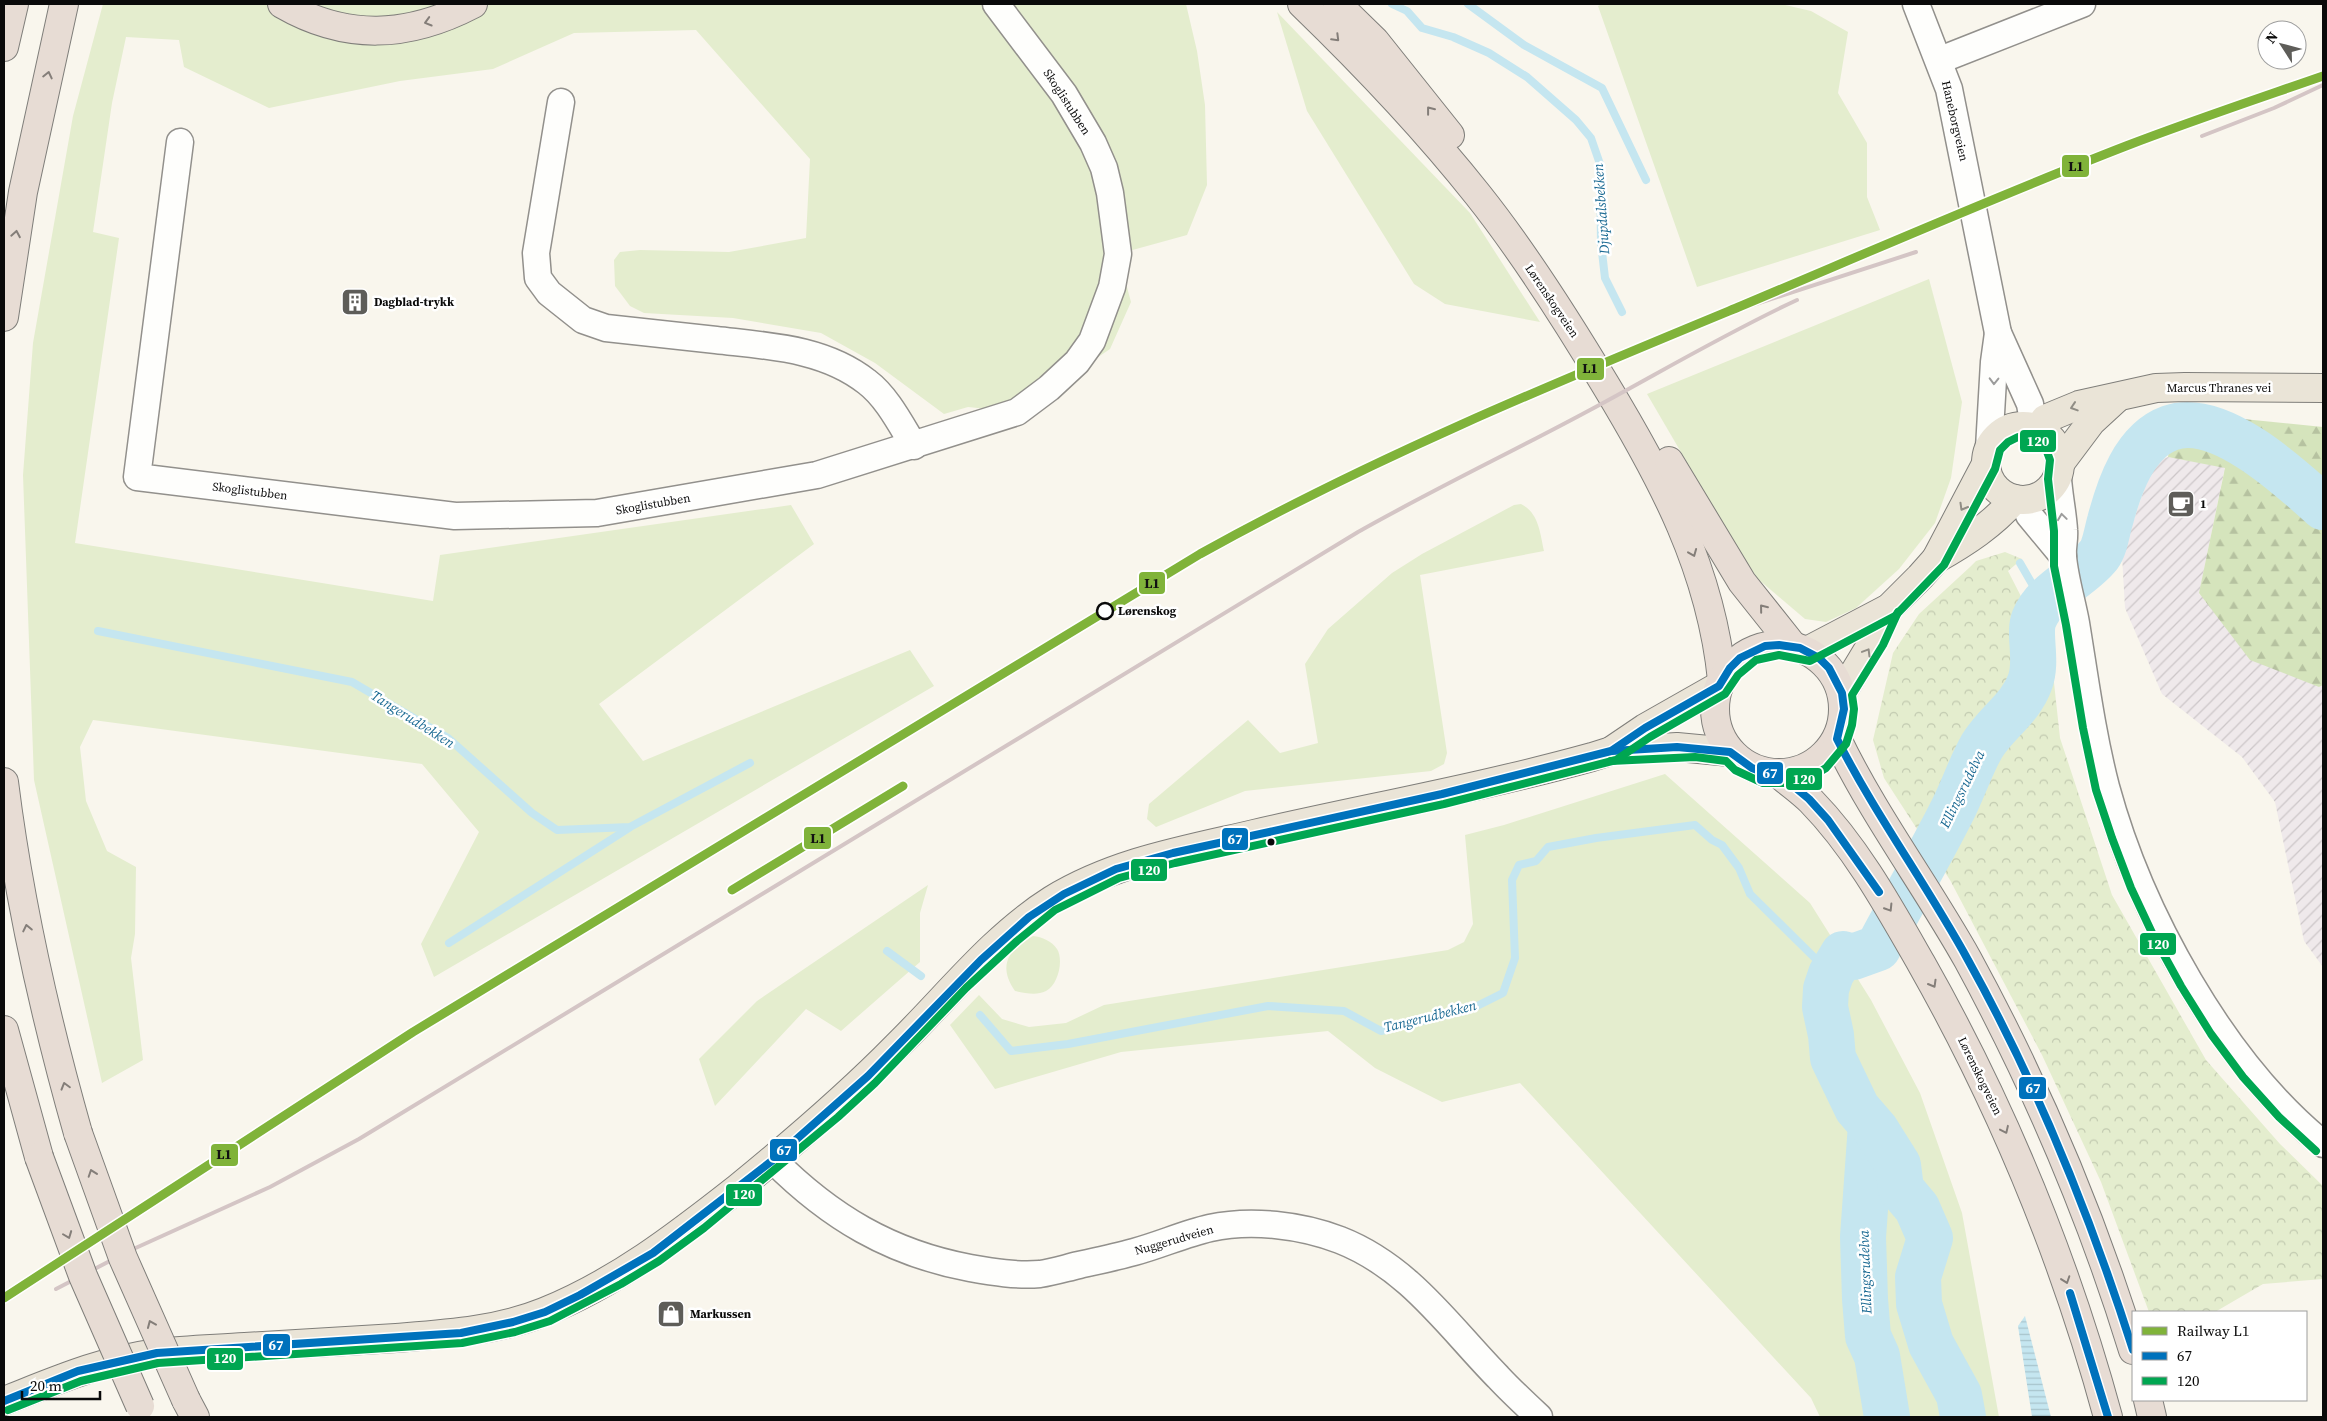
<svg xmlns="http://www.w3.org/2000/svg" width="2327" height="1421" font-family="'Source Serif 4',serif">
  <defs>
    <pattern id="industrial-furrows" width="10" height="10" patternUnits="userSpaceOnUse" patternTransform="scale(1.25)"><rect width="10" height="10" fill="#efe9eb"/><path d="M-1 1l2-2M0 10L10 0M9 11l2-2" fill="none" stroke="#ccc6c8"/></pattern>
    <pattern id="forest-firs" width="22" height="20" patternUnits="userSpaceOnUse" patternTransform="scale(1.25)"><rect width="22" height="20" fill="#d5e4bc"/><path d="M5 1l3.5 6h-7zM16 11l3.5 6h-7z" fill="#b6c2a0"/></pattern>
    <pattern id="park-crowns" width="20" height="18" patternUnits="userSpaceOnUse" patternTransform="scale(1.25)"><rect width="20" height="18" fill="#e4edce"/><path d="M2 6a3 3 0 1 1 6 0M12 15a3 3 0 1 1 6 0" fill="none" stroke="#c2cab0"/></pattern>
    <pattern id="water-rules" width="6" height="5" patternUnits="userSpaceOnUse" patternTransform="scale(1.25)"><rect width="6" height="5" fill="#c5e6f0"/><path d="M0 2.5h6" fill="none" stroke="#a8c4cc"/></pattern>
  </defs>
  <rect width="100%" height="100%" fill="#f9f6ed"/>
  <!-- industrial -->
  <path fill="url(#industrial-furrows)" d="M 2168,457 L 2225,467 L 2199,594 L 2319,687 L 2323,685 L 2323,967 L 2304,941 L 2275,802 L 2242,757 L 2162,694 L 2125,608 L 2122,555 L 2153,463 Z"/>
  <!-- grass -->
  <g fill="#e4edce">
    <path d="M 103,4 L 1186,4 L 1197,51 L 1205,105 L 1207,185 L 1187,235 L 1118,254 L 1131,302 L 1110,349 L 1017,412 L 968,407 L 944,414 L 875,363 L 821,333 L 733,318 L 644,313 L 630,306 L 615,286 L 614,260 L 620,252 L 640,250 L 729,252 L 806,238 L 810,159 L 696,30 L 574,33 L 493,69 L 400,81 L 269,108 L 184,67 L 179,40 L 126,37 L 112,103 L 93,232 L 119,238 L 75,543 L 433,601 L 440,555 L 791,505 L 814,544 L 599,704 L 643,761 L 910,650 L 934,686 L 434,977 L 421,944 L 479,832 L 422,764 L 93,720 L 80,747 L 86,801 L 107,851 L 136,867 L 135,934 L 131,958 L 143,1060 L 102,1083 L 34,780 L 23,475 L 33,343 L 73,116 Z"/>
    <path d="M 1602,4 L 1781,4 L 1811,11 L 1848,32 L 1838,93 L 1867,143 L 1867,197 L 1880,230 L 1697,287 L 1598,6 Z"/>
    <path d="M 1277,12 L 1470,213 L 1540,322 L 1445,304 L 1414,284 L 1307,111 Z"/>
    <path d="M 1929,279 L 1962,402 L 1951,478 L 1935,523 L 1899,569 L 1856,608 L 1826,622 L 1805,619 L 1758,579 L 1737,548 L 1647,394 Z"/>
    <path d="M 1521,504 C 1539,513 1540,533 1544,551 L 1420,575 L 1447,753 L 1444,764 L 1431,771 L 1245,791 L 1156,827 L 1147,819 L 1149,804 L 1248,720 L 1280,753 L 1318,743 L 1305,664 L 1328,629 L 1392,573 L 1422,554 L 1514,505 Z"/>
    <path d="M 1665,774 L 1810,903 L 1871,1000 L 1920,1093 L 1962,1213 L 1999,1417 L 1820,1417 L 1811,1398 L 1520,1083 L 1442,1102 L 1375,1068 L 1328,1031 L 1121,1052 L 995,1089 L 950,1025 L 979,995 L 1002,1019 L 1029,1027 L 1066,1023 L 1104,1005 L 1448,950 L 1464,942 L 1473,924 L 1465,835 L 1504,825 Z"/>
    <path d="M 928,885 L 920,913 L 920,962 L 841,1031 L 806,1009 L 715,1106 L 699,1059 L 757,1001 Z"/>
    <path d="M 1033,936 C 1042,937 1052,941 1057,949 C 1064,960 1058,985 1046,991 C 1036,996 1026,993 1015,991 C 997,965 1009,949 1033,936 Z"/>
  </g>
  <!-- forest -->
  <path fill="url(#forest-firs)" d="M 2174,412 L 2323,427 L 2323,685 L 2319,687 L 2250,660 L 2199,593 L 2225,468 L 2168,457 Z"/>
  <!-- park -->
  <path fill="url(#park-crowns)" d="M 2005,552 L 2022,559 L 2008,571 L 2051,655 L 2060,738 L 2112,895 L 2206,1060 L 2280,1144 L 2323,1186 L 2323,1279 L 2263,1284 L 2215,1312 L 2149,1312 L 2101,1182 L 2042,1055 L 1950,880 L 1884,778 L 1873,740 L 1893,653 L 1919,614 L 1970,567 L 1976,561 Z"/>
  <!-- water -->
  <path fill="url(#water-rules)" d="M 2025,1316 L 2051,1417 L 2032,1417 L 2018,1326 Z"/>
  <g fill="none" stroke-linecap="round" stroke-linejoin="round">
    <!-- stream -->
    <g stroke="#c5e6f0" stroke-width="8">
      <path d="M 1392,4 L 1407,11 L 1422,28 L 1453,37 L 1489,53 L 1527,77 L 1576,120 L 1591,138 L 1600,164 L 1601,243 L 1605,278 L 1622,312"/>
      <path d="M 1468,4 L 1524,45 L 1602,88 L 1646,180"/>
      <path d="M 2020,563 L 2043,603"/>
      <path d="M 98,631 L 352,682 L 448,738 L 532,813 L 557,830 L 630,827 L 750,763"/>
      <path d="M 449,943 L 629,828"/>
      <path d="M 887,951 L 921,976"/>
      <path d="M 980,1015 L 1011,1051 L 1068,1044 L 1268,1006 L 1344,1011 L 1381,1031 L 1471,1009 L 1503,993 L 1515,958 L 1512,880 L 1519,865 L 1536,861 L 1548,847 L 1596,838 L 1695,825 L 1712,840 L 1722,845 L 1739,868 L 1750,894 L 1831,974"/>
    </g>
    <!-- river -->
    <g stroke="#c5e6f0" stroke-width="46">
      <path d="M 1871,1125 L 1863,1237 L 1865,1299 L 1868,1336 L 1877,1356 L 1887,1417"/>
      <path d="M 1963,1417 L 1959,1395 L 1931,1344 L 1919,1304 L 1918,1277 L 1930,1238 L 1917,1208 L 1901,1189 L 1898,1165 L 1876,1130 L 1857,1108 L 1833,1058 L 1831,1035 L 1825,1007 L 1826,989 L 1831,974 L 1843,954 L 1853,957 L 1878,948 C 1902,902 1929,857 1952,811 C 1963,790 1970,767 1982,746 C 1996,723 2021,708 2030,682 C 2038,661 2028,634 2034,619 C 2046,590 2080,579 2099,555 C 2105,547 2107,531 2110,521 C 2119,487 2134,441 2170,428 C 2218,410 2290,477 2323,507"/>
    </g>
    <!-- minor casing -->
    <g stroke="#92908c" stroke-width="29">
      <g id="minor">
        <path d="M 1916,4 L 1949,89 L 1998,333 L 2030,404 L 2034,427"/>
        <path d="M 1940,60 L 2082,4"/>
        <path d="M 561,102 L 536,253 L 538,278 L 549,293 L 583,320 L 606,328 C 643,332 679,336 716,340 C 768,346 824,348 867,382 C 887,397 901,425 914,446"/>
        <path d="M 180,142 L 137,477 L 455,516 L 597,513 L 817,475 L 1017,412 L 1049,388 L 1077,362 L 1092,341 L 1112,287 L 1118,254 L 1110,193 L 1104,168 L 1093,143 L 1064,94 L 996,4"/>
        <path d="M 1989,448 L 1994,362 L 1998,333"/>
        <path d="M 2058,478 C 2059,495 2063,513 2064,530 C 2065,539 2062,548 2063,557 C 2065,579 2072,601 2076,623 C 2085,678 2092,733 2106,787 C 2140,912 2222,1062 2323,1144"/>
        <path d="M 2023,501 L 2029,515 L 2063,556"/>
        <path d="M 773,1160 C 830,1217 890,1253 970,1268 C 993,1272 1016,1276 1040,1274 C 1053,1272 1066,1268 1079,1265 C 1097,1261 1116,1257 1134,1252 C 1160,1245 1184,1234 1210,1228 C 1251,1219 1301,1225 1340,1240 C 1409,1267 1449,1327 1498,1377 C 1511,1391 1525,1404 1539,1417"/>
      </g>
    </g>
    <!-- major casing -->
    <g stroke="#7f7e7a" stroke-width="30">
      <g id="major">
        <circle cx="2023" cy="463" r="37"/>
        <path d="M 2038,429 L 2045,419 L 2079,405 L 2156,388 L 2185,387 L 2323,388"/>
        <path d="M 2061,462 L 2091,422 L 2116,399"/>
        <path d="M 1936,559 C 1966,542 1992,525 2015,499"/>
        <path d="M 1807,651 L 1889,608 L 1920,577 L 1936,559 L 1986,464"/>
        <path d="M 1842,693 L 1874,640 L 1889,608"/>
        <path d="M 1611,751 L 1677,747 L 1730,752"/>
        <path d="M 4,1401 C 55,1381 100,1361 156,1353 C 185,1350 215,1349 245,1347 C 295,1344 345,1341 396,1338 C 446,1334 497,1331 544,1312 C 616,1283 677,1236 738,1188 C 793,1143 847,1097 897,1046 C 947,997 992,938 1052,900 C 1114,862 1185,850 1254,834 C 1367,808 1480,788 1592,757 L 1611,751 L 1645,728 L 1719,686"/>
      </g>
    </g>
    <!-- highway casing -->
    <g stroke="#7f7e7a" stroke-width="30">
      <g id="highway">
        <path d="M 282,4 C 346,41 408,38 473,4"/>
        <path d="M 1302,4 C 1364,64 1424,127 1478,195 C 1525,254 1566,319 1605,384 C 1662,478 1711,569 1722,680"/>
        <path d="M 1337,4 L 1375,41 L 1450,135"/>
        <path d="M 4,47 L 14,4"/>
        <path d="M 4,317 L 23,192 L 64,4"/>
        <path d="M 1669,461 L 1742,582 L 1793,646"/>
        <circle cx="1779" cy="709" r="64"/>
        <path d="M 1837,739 C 1874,816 1926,885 1968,960 C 2036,1085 2091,1214 2133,1350"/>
        <path d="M 1779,774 C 1789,783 1801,791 1811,801 C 1856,847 1889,907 1921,963 C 2002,1106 2065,1259 2108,1417"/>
        <path d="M 4,782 C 19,902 45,1017 78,1133"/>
        <path d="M 4,1030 L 39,1157"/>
        <path d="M 186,1400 L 195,1417"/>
        <path d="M 2148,1400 L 2152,1417"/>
      </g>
    </g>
    <!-- minor -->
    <use href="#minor" stroke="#fefefc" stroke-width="26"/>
    <!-- major -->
    <use href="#major" stroke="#eae4d7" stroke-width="28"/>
    <!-- highway -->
    <use href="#highway" stroke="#e7dcd4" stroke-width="28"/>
    <!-- rail -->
    <g stroke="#d4c5c5" stroke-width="4">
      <path d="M 2202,136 L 2274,108 L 2323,85"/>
      <path d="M 1710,319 L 1916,252"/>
      <path d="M 56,1289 L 129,1251 L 270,1187 L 359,1139 L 1358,532 C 1434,489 1512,452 1590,410 C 1659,373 1726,333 1797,300"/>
    </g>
    <!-- highway-bridge casing -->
    <g stroke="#7f7e7a" stroke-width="30" stroke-linecap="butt">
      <g id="highway-bridge">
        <path d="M 78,1133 L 123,1258 L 186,1400"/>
        <path d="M 39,1157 L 83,1276 L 140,1406"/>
      </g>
    </g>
    <!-- highway-bridge -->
    <use href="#highway-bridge" stroke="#e7dcd4" stroke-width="28"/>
    <!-- bus-1 casing -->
    <g stroke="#fff" stroke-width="11">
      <g id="bus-1">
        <path d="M 1612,751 L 1677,747 L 1730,752 L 1752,768 L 1765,773 L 1779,774 L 1809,799 L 1828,820 L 1879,892"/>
        <path d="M 2070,1293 L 2108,1417"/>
        <path d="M 4,1401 L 78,1371 L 157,1353 L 461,1333 L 513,1322 L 545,1312 L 580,1295 L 653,1253 L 773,1160 L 868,1076 L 981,960 L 1029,917 L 1064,894 L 1116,869 L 1173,853 L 1442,794 L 1611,751 L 1645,728 L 1719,686 L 1730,668 L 1740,658 L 1765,646 L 1779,645 L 1800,648 L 1819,658 L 1829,668 L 1842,693 L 1844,709 L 1837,739 C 1876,816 1927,885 1968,960 C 2037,1084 2090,1215 2133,1350"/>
      </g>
    </g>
    <!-- bus-2 casing -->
    <g stroke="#fff" stroke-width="11">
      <g id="bus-2">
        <path d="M 1611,761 L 1695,757 L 1726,761 L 1735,770 L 1763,783 L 1794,783 L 1811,777 L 1826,768 L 1846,744 L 1852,725 L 1854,709 L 1852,695 L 1883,645 L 1898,612"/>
        <path d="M 8,1410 L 81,1381 L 158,1363 L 462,1343 L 515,1332 L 550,1321 L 621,1284 L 659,1261 L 704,1228 L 838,1117 L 875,1083 L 966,988 L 1017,941 L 1055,910 L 1119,878 L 1175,863 L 1444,804 L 1616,760 L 1650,737 L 1725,694 L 1738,675 L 1756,660 L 1779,655 L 1810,661 L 1895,616 L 1944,565 L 1995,469 L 2000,450 L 2008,442 L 2018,437 L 2029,437 L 2039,442 L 2046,449 L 2050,460 L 2048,479 L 2054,531 L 2054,566 L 2066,625 L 2083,728 L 2096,790 L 2112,838 L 2131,888 L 2154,937 L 2181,986 L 2211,1034 L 2243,1077 L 2279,1117 L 2316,1151"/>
      </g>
    </g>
    <!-- bus-1 -->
    <use href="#bus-1" stroke="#0072bc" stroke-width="8"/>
    <!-- bus-2 -->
    <use href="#bus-2" stroke="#00a651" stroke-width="8"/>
    <!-- rail-1 casing -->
    <g stroke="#fff" stroke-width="12">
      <g id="rail-1">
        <path d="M 732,890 L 903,786"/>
        <path d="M 4,1298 L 413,1032 L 1200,554 C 1374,457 1557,382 1741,306 C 1869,252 1997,196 2126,146 C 2191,121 2257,99 2323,76"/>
      </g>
    </g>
    <!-- rail-1 -->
    <use href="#rail-1" stroke="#80b33a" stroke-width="9"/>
  </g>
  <!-- one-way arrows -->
  <defs><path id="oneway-chevron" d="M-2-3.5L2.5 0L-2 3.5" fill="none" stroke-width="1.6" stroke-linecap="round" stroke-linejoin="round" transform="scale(1.25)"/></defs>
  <g stroke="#847e79">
    <use href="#oneway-chevron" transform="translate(428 22) rotate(164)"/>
    <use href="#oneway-chevron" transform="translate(1336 38) rotate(45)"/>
    <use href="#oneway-chevron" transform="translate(48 75) rotate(-77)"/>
    <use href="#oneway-chevron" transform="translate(1430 110) rotate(-128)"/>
    <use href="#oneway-chevron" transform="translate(16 234) rotate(-80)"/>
    <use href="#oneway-chevron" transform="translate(1693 553) rotate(68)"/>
    <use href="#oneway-chevron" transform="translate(1763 608) rotate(-129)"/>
    <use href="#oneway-chevron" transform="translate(1889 908) rotate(58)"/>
    <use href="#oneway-chevron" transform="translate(27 928) rotate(-102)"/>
    <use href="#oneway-chevron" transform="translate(1933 984) rotate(60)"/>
    <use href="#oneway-chevron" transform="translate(65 1086) rotate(-106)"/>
    <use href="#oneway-chevron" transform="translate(2005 1130) rotate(65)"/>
    <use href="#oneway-chevron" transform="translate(92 1173) rotate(-109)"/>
    <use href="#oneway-chevron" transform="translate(68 1235) rotate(69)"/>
    <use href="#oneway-chevron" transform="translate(2066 1280) rotate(71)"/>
    <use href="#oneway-chevron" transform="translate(151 1324) rotate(-113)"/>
  </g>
  <g stroke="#9c9c9b">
    <use href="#oneway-chevron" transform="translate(1994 381) rotate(91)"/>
    <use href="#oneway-chevron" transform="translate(2062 517) rotate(-98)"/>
  </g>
  <g stroke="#908d85">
    <use href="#oneway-chevron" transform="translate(2074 407) rotate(162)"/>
    <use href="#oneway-chevron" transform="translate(1963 507) rotate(120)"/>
    <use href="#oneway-chevron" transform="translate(1867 652) rotate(-59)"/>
  </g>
  <!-- icons -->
  <defs>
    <g id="building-square" transform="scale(1.4375)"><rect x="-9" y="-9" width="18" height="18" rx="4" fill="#5e5d59" stroke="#fff"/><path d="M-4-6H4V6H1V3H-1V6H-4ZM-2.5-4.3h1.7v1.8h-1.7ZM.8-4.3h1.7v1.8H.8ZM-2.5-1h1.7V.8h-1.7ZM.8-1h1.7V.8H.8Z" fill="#fff"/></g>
    <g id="cafe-square" transform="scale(1.4375)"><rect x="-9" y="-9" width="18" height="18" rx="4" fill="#5e5d59" stroke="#fff"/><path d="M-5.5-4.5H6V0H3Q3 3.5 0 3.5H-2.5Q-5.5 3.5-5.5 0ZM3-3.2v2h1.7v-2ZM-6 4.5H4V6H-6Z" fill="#fff"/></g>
    <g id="shop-square" transform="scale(1.4375)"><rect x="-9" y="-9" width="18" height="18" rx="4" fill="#5e5d59" stroke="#fff"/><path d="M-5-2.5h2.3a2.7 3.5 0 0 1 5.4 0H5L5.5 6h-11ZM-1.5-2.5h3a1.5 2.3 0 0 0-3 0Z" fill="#fff"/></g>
  </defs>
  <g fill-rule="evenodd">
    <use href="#building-square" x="355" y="302"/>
    <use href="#cafe-square" x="2181" y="504"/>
    <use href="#shop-square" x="671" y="1314"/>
  </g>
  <!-- markers -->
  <circle fill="#fff" stroke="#0a0a0a" stroke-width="2.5" cx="1105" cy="611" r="8"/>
  <circle fill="#0a0a0a" stroke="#fff" stroke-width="2" cx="1271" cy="842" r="4.5"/>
  <g text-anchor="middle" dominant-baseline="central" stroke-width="5" stroke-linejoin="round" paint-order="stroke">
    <!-- street labels -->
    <g font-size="12" fill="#0a0a0a" stroke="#fff">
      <text transform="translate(1067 102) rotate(57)">Skoglistubben</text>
      <text transform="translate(1955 121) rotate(77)">Haneborgveien</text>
      <text transform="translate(1552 301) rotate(56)">Lørenskogveien</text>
      <text x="2219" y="388">Marcus Thranes vei</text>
      <text transform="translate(250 491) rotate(7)">Skoglistubben</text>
      <text transform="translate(653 504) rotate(-10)">Skoglistubben</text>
      <text transform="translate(1980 1076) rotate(64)">Lørenskogveien</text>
      <text transform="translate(1174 1240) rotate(-16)">Nuggerudveien</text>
    </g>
    <!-- poi labels -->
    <g font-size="12" font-weight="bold" fill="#0a0a0a" stroke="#fff" text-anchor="start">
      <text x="374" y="302">Dagblad-trykk</text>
      <text x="2200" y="504">1</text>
      <text x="690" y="1314">Markussen</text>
    </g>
    <!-- stop labels -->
    <g font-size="12" font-weight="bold" fill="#0a0a0a" stroke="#fff" text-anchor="start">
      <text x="1118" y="611">Lørenskog</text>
    </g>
    <!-- water labels -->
    <g font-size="14" font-style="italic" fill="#1b6a93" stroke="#fff">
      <text transform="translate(1601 209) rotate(-94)">Djupdalsbekken</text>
      <text transform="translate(413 719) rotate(32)">Tangerudbekken</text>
      <text transform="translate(1962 789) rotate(-64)">Ellingsrudelva</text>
      <text transform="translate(1430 1016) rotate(-14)">Tangerudbekken</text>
      <text transform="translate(1865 1272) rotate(-92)">Ellingsrudelva</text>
    </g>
  </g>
  <g stroke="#fff" stroke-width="2">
    <rect x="2061" y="154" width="29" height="24" rx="5" fill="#80b33a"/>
    <rect x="1576" y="357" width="29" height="24" rx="5" fill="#80b33a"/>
    <rect x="2019" y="429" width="38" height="24" rx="5" fill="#00a651"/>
    <rect x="1138" y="571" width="28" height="24" rx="5" fill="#80b33a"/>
    <rect x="1756" y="761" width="28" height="24" rx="5" fill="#0072bc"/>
    <rect x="1785" y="767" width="38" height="24" rx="5" fill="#00a651"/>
    <rect x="803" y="826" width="29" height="24" rx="5" fill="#80b33a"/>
    <rect x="1221" y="827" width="28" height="24" rx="5" fill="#0072bc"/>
    <rect x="1130" y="858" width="38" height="24" rx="5" fill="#00a651"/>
    <rect x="2139" y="932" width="38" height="24" rx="5" fill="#00a651"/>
    <rect x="2018" y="1076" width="29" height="24" rx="5" fill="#0072bc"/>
    <rect x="769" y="1138" width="29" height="24" rx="5" fill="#0072bc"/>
    <rect x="210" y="1143" width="29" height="24" rx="5" fill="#80b33a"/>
    <rect x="725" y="1183" width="38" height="24" rx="5" fill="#00a651"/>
    <rect x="262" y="1333" width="29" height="24" rx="5" fill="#0072bc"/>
    <rect x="206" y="1347" width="38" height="24" rx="5" fill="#00a651"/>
  </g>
  <g font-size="14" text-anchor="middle" font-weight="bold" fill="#fff">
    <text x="2038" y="446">120</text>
    <text x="1770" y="778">67</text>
    <text x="1804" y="784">120</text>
    <text x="1235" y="844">67</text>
    <text x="1149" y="875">120</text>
    <text x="2158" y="949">120</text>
    <text x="2033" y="1093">67</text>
    <text x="784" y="1155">67</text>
    <text x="744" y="1199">120</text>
    <text x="276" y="1350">67</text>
    <text x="225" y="1363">120</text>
  </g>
  <g font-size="14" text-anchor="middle" font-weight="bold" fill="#111">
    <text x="2076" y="171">L1</text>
    <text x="1590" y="373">L1</text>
    <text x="1152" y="588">L1</text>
    <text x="818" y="843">L1</text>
    <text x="224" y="1159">L1</text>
  </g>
  <!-- border -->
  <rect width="2327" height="1421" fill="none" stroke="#0a0a0a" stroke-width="10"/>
  <!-- legend -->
  <rect x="2132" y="1311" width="175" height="90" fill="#ffffff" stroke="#9d9d9d"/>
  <rect x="2142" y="1327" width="25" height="8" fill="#80b33a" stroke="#9d9d9d"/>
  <text x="2177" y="1336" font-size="15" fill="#0a0a0a">Railway L1</text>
  <rect x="2142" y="1352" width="25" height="8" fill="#0072bc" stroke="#9d9d9d"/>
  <text x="2177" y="1361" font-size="15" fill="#0a0a0a">67</text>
  <rect x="2142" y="1377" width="25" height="8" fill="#00a651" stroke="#9d9d9d"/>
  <text x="2177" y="1386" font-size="15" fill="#0a0a0a">120</text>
  <!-- north arrow -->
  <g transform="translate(2282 45) rotate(306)"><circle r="24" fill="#ffffff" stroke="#9d9d9d"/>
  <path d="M0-4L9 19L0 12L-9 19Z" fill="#5e5d59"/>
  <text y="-8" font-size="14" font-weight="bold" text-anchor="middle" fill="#0a0a0a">N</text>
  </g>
  <!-- scale -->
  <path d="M22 1391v8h78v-8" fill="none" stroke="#0a0a0a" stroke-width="2.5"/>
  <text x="30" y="1391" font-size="15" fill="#0a0a0a" stroke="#ffffff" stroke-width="4" paint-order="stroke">20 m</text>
</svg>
